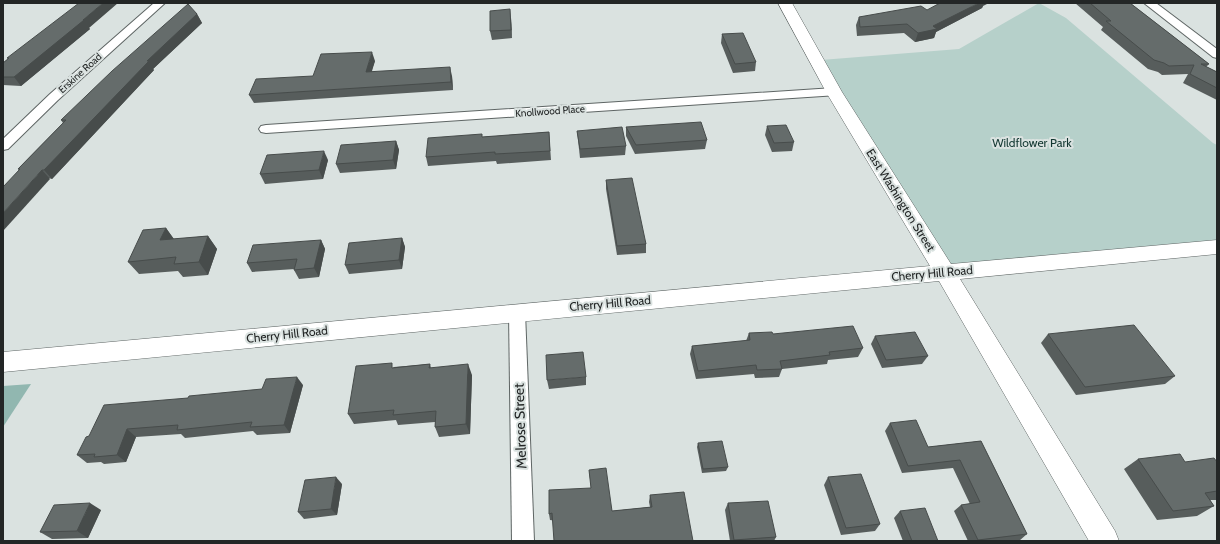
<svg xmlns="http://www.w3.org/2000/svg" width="1220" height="544" font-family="Cabin,sans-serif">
  <rect width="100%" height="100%" fill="#dae2e0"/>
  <!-- green -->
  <path fill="#b6d0ca" d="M 1039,3 L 1066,18 L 1213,143 L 1217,145 L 1217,244 L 946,267 L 821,60 L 959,49 Z"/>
  <!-- forest -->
  <path fill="#91b7b0" d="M 31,384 L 3,427 L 3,386 Z"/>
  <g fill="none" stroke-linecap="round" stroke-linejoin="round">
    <!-- minor casing -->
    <g stroke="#5e6564" stroke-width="2">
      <g id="minor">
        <path d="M 154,3 L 165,3 L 58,100 L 8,149 L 3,150 L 3,139 L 50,94 Z"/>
        <path d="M 1144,3 L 1156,3 L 1217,49 L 1217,58 L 1213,57 Z"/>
        <path d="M 834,88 L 838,89 L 840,92 L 838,95 L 266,133 L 261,132 L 259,129 L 261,126 L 266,125 Z"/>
        <path d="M 517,305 L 523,307 L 525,312 L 534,541 L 512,541 L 509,312 L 511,307 Z"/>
      </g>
    </g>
    <!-- tertiary casing -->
    <g stroke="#5e6564" stroke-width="1">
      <path id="tertiary" d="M 778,3 L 792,3 L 842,92 L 951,264 L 1217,240 L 1217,254 L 960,279 L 1115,531 L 1119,541 L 1089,541 L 939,281 L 3,372 L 3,352 L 930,266 L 826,92 Z"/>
    </g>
    <!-- minor -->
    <use href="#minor" fill="#fff" fill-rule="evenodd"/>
    <!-- tertiary -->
    <use href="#tertiary" fill="#fff" fill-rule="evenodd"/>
  </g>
  <!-- wall -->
  <g fill="#575d5c">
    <path d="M 1075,3 L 1130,3 L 1209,64 L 1206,67 L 1217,72 L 1217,100 L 1183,83 L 1188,74 L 1162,75 L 1158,72 L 1148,69 L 1101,30 L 1103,27 Z"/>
    <path d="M 983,6 L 982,8 L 936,32 L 934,38 L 915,42 L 904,33 L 857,36 L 856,25 L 859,17 Z"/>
    <path d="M 197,14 L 202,23 L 153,69 L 154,70 L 52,179 L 19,170 L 18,169 L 63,123 L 61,120 Z"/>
    <path d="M 511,18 L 512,38 L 492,40 L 490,31 Z"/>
    <path d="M 89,28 L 90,29 L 21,86 L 3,85 L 3,63 L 8,59 L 7,58 Z"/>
    <path d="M 722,34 L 756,62 L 755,71 L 733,73 L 721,43 Z"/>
    <path d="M 375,61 L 371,72 L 452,76 L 453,90 L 254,103 L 249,95 L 313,76 Z"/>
    <path d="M 767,126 L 794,142 L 792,151 L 772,152 L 765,135 Z"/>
    <path d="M 626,127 L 707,140 L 705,149 L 635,154 L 626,136 Z"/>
    <path d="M 577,131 L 626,146 L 625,155 L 580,158 Z"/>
    <path d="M 549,132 L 551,160 L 497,164 L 496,161 L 428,166 L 426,157 L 482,137 Z"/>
    <path d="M 396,141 L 399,150 L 396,169 L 340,173 L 336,164 Z"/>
    <path d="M 328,160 L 323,179 L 265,184 L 260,174 Z"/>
    <path d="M 606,180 L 646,244 L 646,253 L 617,255 L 606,189 Z"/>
    <path d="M 166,228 L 174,239 L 208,236 L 217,249 L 208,275 L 183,277 L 178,271 L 139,274 L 128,262 Z"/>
    <path d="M 402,238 L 405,247 L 402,269 L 349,274 L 345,265 Z"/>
    <path d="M 321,240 L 325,249 L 319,277 L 299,279 L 294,270 L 295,269 L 252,272 L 247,263 Z"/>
    <path d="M 749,333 L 773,334 L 863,348 L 858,357 L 828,360 L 827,364 L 782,369 L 779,377 L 755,378 L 754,374 L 696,379 L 690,354 L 692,346 L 746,341 Z"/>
    <path d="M 1048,334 L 1175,376 L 1165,384 L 1076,395 L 1041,343 Z"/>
    <path d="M 875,336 L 928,356 L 922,364 L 882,368 L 871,344 Z"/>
    <path d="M 430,364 L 431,368 L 472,375 L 470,434 L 439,437 L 435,427 L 435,422 L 398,425 L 396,420 L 354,424 L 348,414 L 394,367 Z"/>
    <path d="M 586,377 L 586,385 L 549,389 L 547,380 Z"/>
    <path d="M 303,385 L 290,433 L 257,435 L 253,431 L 185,438 L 181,434 L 136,437 L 126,462 L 104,464 L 101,462 L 87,463 L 77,455 L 89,436 L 188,398 Z"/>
    <path d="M 890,423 L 928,447 L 981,441 L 1027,534 L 1019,541 L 968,541 L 954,511 L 961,505 L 970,504 L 953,468 L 902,473 L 885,431 Z"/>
    <path d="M 698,443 L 728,467 L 726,471 L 702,473 L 697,447 Z"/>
    <path d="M 1138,459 L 1185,462 L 1217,462 L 1217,500 L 1210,500 L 1214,506 L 1197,516 L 1157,520 L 1124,469 Z"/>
    <path d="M 589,470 L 612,511 L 650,507 L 649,502 L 650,495 L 693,541 L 550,520 L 549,514 L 591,488 Z"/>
    <path d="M 828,477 L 880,524 L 875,531 L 841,535 L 824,485 Z"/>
    <path d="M 342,484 L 337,515 L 304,519 L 298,512 Z"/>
    <path d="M 728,503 L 776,537 L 774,541 L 730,541 L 725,510 Z"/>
    <path d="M 101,510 L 88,538 L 52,539 L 40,532 Z"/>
    <path d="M 900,511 L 938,541 L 903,541 L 894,518 Z"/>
  </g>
  <!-- shaded-wall -->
  <g fill="#474c4b">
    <path d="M 103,3 L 118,3 L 89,28 L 90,29 L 21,86 L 14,77 Z"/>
    <path d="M 979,3 L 989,3 L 983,6 L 982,8 L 936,32 L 934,38 L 915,42 L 918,33 L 933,26 Z"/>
    <path d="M 510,9 L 511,18 L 512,38 L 511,30 Z"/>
    <path d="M 197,14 L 202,23 L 153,69 L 154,70 L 52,179 L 44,170 L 147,61 Z"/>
    <path d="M 372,52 L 375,61 L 369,81 L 366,72 Z"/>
    <path d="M 450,67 L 452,76 L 453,90 L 451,82 Z"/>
    <path d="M 396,141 L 399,150 L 396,169 L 393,160 Z"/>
    <path d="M 324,151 L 328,160 L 323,179 L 319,170 Z"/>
    <path d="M 42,170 L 50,179 L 3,231 L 3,213 Z"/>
    <path d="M 166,228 L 175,241 L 160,240 Z"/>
    <path d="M 208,236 L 217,249 L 208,275 L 199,262 Z"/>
    <path d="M 402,238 L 405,247 L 402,269 L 399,260 Z"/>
    <path d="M 321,240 L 325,249 L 319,277 L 314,268 Z"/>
    <path d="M 468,364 L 472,375 L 470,434 L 466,424 Z"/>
    <path d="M 297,377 L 303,385 L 290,433 L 284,425 Z"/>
    <path d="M 127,429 L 136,437 L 126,462 L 117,455 Z"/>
    <path d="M 336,477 L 342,484 L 337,515 L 331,509 Z"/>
    <path d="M 90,503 L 101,510 L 88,538 L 77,531 Z"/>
  </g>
  <!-- building -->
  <g fill="#656c6b" stroke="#474c4b">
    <path d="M 79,3 L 103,3 L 83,20 L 84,20 L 14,77 L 3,77 L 3,63 L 9,58 L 7,58 Z"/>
    <path d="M 940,3 L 979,3 L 933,26 L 937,29 L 918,33 L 907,24 L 860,27 L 859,17 L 921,6 L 927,10 Z"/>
    <path d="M 1090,3 L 1130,3 L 1209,64 L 1201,64 L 1217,72 L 1217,88 L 1190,74 L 1194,65 L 1169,66 L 1164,63 L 1154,60 L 1106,21 L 1111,21 Z"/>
    <path d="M 188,4 L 197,14 L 147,61 L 149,61 L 44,170 L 42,170 L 3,213 L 3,187 L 20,169 L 18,169 L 66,120 L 61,120 L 112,71 Z"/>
    <path d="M 510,9 L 511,30 L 490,31 L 490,11 Z"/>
    <path d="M 743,33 L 756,62 L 735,64 L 722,34 Z"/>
    <path d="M 372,52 L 366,72 L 450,67 L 451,82 L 249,95 L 256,79 L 313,76 L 321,54 Z"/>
    <path d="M 701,122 L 707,140 L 636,145 L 626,127 Z"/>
    <path d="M 786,125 L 794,142 L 774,143 L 767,126 Z"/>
    <path d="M 622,127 L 626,146 L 580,149 L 577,131 Z"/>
    <path d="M 549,132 L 550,151 L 495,154 L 495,152 L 426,157 L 428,138 L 482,134 L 482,137 Z"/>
    <path d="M 396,141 L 393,160 L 336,164 L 341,145 Z"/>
    <path d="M 324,151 L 319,170 L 260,174 L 267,155 Z"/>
    <path d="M 632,178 L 646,244 L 617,246 L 606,180 Z"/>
    <path d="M 166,228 L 160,240 L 208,236 L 199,262 L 174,264 L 176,257 L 128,262 L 143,230 Z"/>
    <path d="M 402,238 L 399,260 L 345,265 L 349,243 Z"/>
    <path d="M 321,240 L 314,268 L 294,270 L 297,259 L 247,263 L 253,245 Z"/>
    <path d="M 1134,325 L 1175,376 L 1085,387 L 1048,334 Z"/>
    <path d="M 853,326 L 863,348 L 829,352 L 830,355 L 780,361 L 782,369 L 757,370 L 756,365 L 698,371 L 692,346 L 750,340 L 749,333 L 772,332 L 773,334 Z"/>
    <path d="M 915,332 L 928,356 L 886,360 L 875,336 Z"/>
    <path d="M 583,352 L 586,377 L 547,380 L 546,355 Z"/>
    <path d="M 392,363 L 392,368 L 430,364 L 429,368 L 468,364 L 466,424 L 435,427 L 436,411 L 393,415 L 394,410 L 348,414 L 356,366 Z"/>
    <path d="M 297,377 L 284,425 L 250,427 L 252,422 L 177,430 L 178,425 L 127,429 L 117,455 L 94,457 L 95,454 L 77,455 L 86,437 L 89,436 L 104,405 L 188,398 L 189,396 L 262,389 L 266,379 Z"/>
    <path d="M 916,420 L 928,447 L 981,441 L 1027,534 L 978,540 L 961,505 L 980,502 L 960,460 L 908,466 L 890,423 Z"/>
    <path d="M 722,441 L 728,467 L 703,469 L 698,443 Z"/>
    <path d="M 1180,454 L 1185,462 L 1214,458 L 1217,462 L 1217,491 L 1205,493 L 1214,506 L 1173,511 L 1138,459 Z"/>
    <path d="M 606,468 L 612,511 L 652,507 L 650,495 L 684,492 L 693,541 L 554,541 L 552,513 L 549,514 L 549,490 L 591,488 L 589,470 Z"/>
    <path d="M 861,474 L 880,524 L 846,528 L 828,477 Z"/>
    <path d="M 336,477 L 331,509 L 298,512 L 305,480 Z"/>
    <path d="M 768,501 L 776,537 L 734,540 L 728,503 Z"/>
    <path d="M 90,503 L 77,531 L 40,532 L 54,505 Z"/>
    <path d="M 925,508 L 938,541 L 912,541 L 900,511 Z"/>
  </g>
  <g text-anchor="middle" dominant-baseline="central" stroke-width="4" stroke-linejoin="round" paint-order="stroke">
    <!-- far-street labels -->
    <g font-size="10" fill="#232626" stroke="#dae2e0">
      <text transform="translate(80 73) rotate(-42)">Erskine Road</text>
      <text transform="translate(550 111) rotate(-4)">Knollwood Place</text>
    </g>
    <!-- park labels -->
    <g font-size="12" fill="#123731" stroke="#dae2e0">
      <text x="1032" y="142">Wildflower Park</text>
    </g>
    <!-- street labels -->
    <g font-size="12" fill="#232626" stroke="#dae2e0">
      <text transform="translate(901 200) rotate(58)">East Washington Street</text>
      <text transform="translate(932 273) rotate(-5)">Cherry Hill Road</text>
      <text transform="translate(610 303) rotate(-5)">Cherry Hill Road</text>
      <text transform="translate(287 334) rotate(-6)">Cherry Hill Road</text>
    </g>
    <!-- near-street labels -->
    <g font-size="14" fill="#232626" stroke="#dae2e0">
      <text transform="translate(520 426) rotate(-92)">Melrose Street</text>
    </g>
  </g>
  <!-- border -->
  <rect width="1220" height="544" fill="none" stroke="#232626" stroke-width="8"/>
</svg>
